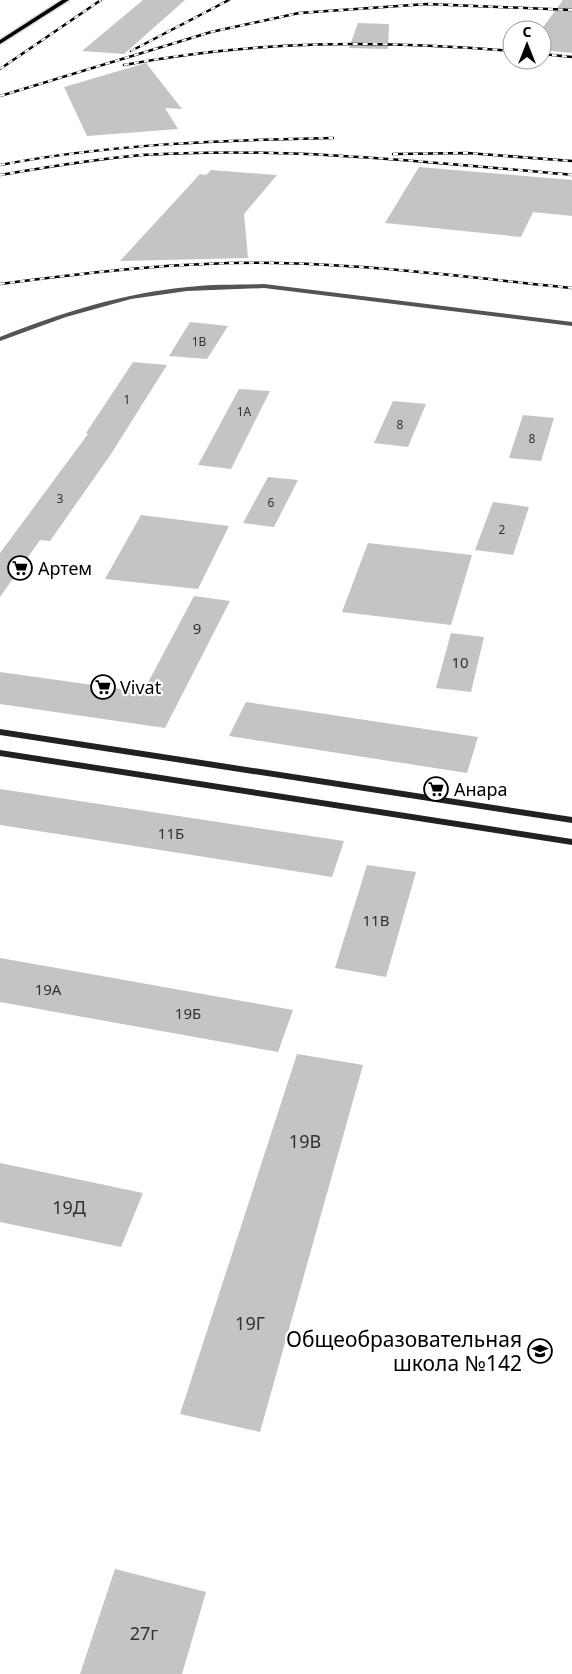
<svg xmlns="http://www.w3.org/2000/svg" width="572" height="1674" font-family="'Noto Sans',sans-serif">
  <rect width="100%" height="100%" fill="#fff"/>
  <!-- building -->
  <g fill="#c4c4c4">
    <path d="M 143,0 L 185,0 L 124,54 L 82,51 Z"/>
    <path d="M 563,0 L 572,0 L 572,53 L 542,50 L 541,30 Z"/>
    <path d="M 358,23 L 389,24 L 388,49 L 349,48 Z"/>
    <path d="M 146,63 L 182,109 L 165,108 L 178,129 L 87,136 L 64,87 Z"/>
    <path d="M 419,167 L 572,180 L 572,216 L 533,212 L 521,237 L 385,223 Z"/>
    <path d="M 211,170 L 277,175 L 244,214 L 248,258 L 120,261 L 200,174 L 206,175 Z"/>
    <path d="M 190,322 L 228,326 L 207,359 L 169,356 Z"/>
    <path d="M 133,362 L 167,365 L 111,454 L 50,541 L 40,540 L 0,597 L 0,553 L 88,434 L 86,433 Z"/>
    <path d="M 239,389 L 270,391 L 231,469 L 198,465 Z"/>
    <path d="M 393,401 L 426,404 L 408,447 L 374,443 Z"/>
    <path d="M 523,415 L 554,418 L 541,461 L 509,458 Z"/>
    <path d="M 268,477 L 298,480 L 274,527 L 243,523 Z"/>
    <path d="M 493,502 L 529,507 L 513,555 L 475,550 Z"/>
    <path d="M 141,515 L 229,526 L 198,589 L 105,579 Z"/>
    <path d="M 368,543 L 472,555 L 451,625 L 342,612 Z"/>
    <path d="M 194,596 L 230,601 L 165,728 L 0,704 L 0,672 L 143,692 Z"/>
    <path d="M 451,633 L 484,637 L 471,692 L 436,688 Z"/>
    <path d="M 246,702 L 319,713 L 478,737 L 467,773 L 229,736 Z"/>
    <path d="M 0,789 L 344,841 L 332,877 L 0,825 Z"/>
    <path d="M 367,865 L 416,872 L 386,977 L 335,968 Z"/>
    <path d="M 0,958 L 102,976 L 293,1010 L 278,1052 L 0,1002 Z"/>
    <path d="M 297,1054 L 363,1065 L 260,1432 L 180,1414 Z"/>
    <path d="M 0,1163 L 143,1193 L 121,1247 L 0,1222 Z"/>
    <path d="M 115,1569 L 206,1592 L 182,1674 L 80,1674 Z"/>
  </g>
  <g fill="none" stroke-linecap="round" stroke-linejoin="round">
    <!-- primary casing -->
    <g stroke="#dbdbdb" stroke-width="3">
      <path id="primary" d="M 62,0 L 69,0 L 0,44 L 0,40 Z"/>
    </g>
    <!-- street -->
    <path fill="#545454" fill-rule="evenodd" d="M 264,284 L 572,322 L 572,326 L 264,288 L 187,291 L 131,299 L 66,317 L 0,341 L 0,337 C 60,313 123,293 188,287 C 213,284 239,285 264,284 Z"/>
    <!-- secondary -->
    <g fill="#212121" fill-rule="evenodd">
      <path d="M 0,729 L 572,817 L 572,823 L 0,735 Z"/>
      <path d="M 0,750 L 572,839 L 572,845 L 0,756 Z"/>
    </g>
    <!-- primary -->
    <use href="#primary" fill="#000" fill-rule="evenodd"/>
    <!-- rail casing -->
    <g stroke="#000" stroke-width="2.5">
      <g id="rail">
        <path d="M 131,51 L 229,0"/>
        <path d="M 542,54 L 572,57"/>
        <path d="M 124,65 C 257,40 377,40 512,51"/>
        <path d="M 0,69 L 101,0"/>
        <path d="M 0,96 L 211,32 L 299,13 L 427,4 L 572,10"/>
        <path d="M 393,154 L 467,153 L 572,161"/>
        <path d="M 0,165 C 110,144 221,140 333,138"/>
        <path d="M 0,175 C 47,167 94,159 142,155 C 285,146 429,162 572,175"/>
        <path d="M 0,284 C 92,272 185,261 279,263 C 377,265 474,278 572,288"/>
      </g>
    </g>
    <!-- rail -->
    <use href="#rail" stroke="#fff" stroke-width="2" stroke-dasharray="5" stroke-linecap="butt"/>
  </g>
  <!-- icons -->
  <defs>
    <g id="supermarket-ring" transform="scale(1.25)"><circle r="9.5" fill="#fff" stroke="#000" stroke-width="1.5"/><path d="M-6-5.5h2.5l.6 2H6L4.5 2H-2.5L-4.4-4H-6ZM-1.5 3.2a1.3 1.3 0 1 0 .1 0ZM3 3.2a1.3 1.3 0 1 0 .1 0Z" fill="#000"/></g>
    <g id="school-ring" transform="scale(1.25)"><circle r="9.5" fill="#fff" stroke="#000" stroke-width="1.5"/><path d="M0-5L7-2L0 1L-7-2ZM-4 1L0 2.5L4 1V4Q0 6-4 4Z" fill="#000"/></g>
  </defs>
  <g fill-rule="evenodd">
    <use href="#supermarket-ring" x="20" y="568"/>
    <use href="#supermarket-ring" x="103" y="687"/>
    <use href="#supermarket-ring" x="436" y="789"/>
    <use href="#school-ring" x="540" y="1351"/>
  </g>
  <g text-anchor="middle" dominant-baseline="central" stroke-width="4.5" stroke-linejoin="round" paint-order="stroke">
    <!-- far-number labels -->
    <g font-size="12" fill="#313131">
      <text x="199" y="341">1В</text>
      <text x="127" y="399">1</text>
      <text x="244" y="411">1А</text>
      <text x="400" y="424">8</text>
      <text x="532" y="438">8</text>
      <text x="60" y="498">3</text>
      <text x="271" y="502">6</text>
      <text x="502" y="529">2</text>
    </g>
    <!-- number labels -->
    <g font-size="15" fill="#313131">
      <text x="197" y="628">9</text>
      <text x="460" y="662">10</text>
      <text x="171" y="833">11Б</text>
      <text x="376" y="920">11В</text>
      <text x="48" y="989">19А</text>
      <text x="188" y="1013">19Б</text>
    </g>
    <!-- poi labels -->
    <g font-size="18" fill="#000" stroke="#fff" text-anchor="start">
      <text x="38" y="568">Артем</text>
      <text x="120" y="687">Vivat</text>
      <text x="454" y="789">Анара</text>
    </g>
    <!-- near-number labels -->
    <g font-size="18" fill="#313131">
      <text x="305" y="1141">19В</text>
      <text x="69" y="1207">19Д</text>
      <text x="250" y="1323">19Г</text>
      <text x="144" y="1633">27г</text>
    </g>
    <!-- near-poi labels -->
    <g font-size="21" fill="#000" stroke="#fff" text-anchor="end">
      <text x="522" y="1339">Общеобразовательная<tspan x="522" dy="24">школа №142</tspan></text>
    </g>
  </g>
  <!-- north arrow -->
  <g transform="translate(527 45)"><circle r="24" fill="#ffffff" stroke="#999999"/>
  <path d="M0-4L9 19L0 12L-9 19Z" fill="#000000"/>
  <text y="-8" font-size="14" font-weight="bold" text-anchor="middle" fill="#000000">С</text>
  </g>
</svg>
